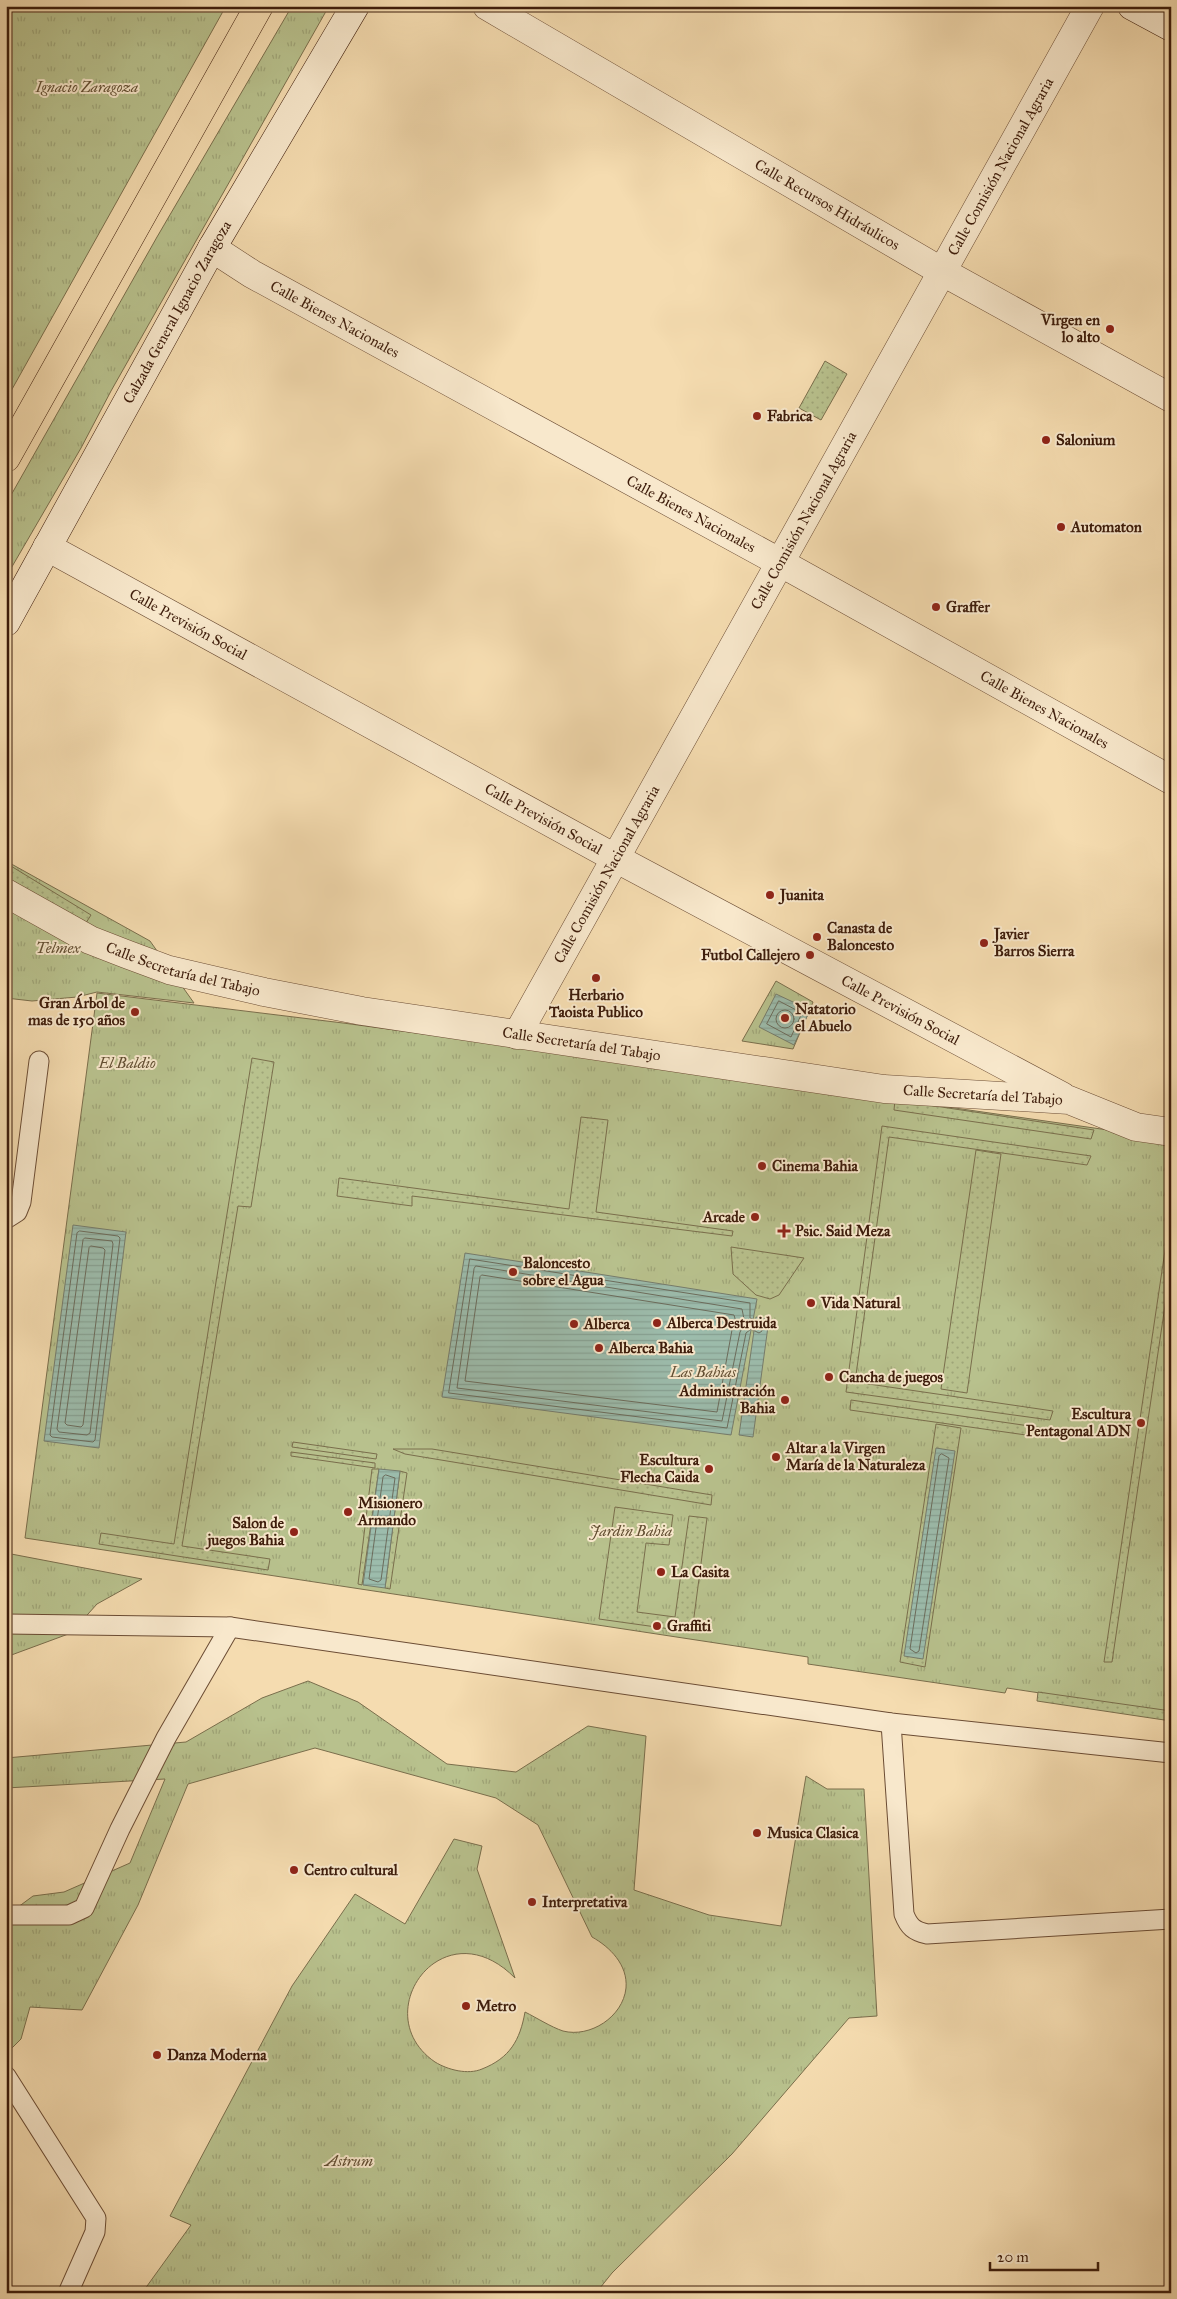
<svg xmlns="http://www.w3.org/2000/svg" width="1177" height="2299" font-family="'IM FELL Great Primer',serif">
  <defs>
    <pattern id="park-tufts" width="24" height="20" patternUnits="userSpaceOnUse" patternTransform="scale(1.25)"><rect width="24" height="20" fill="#b8c18d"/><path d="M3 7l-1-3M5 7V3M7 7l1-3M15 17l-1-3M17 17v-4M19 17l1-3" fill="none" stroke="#9fa578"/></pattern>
    <pattern id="garden-dots" width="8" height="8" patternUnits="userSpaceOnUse" patternTransform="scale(1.25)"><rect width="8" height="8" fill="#b8c18d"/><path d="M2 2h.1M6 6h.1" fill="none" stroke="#9fa578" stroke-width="1.8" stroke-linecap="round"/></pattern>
    <pattern id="water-rules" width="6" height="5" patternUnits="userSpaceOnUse" patternTransform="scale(1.25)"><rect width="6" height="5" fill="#9cbcac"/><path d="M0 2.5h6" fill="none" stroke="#87a193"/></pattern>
  </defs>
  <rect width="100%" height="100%" fill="#f5dcb0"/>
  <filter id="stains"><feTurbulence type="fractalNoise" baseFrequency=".004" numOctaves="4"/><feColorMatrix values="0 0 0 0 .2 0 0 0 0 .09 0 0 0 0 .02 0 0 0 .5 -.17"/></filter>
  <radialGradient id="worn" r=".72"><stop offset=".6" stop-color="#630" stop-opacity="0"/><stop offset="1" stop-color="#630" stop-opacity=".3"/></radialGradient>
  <!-- park -->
  <g fill="url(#park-tufts)" stroke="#7a6e4c">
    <path d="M 6,6 L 226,6 L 6,400 Z"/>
    <path d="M 292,6 L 329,6 L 111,391 L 81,448 L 6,577 L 6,504 L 157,237 Z"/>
    <path d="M 6,861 L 150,941 L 194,1003 L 97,992 L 77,997 L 32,1001 L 6,998 Z"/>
    <path d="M 776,981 L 813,1002 L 793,1049 L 742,1041 Z"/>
    <path d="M 97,993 L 343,1023 L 676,1068 L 1108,1130 L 1171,1134 L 1171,1713 L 1007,1688 L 1005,1693 L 808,1664 L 808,1657 L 25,1538 Z"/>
    <path d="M 6,1553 L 142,1579 L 97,1604 L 71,1633 L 6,1657 Z"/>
    <path d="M 308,1681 L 358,1702 L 447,1764 L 516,1772 L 588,1726 L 646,1736 L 634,1890 L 709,1915 L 781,1926 L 806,1776 L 827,1789 L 864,1789 L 877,2016 L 849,2018 L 732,2154 L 612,2273 L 596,2293 L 142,2293 L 191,2225 L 170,2216 L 292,1986 L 355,1894 L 405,1924 L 454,1839 L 482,1846 L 477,1869 L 515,1978 C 443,1905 365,2014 435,2062 C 448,2070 468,2075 482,2069 C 510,2058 520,2040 525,2012 C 537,2018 551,2027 563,2031 C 590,2038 623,2017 626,1988 C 628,1965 610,1947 592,1937 L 538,1825 L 496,1798 L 315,1748 L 188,1784 L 138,1905 L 82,2010 L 30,2007 L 21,2039 L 6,2054 L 6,1911 L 10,1913 L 33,1896 L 64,1892 L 130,1863 L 165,1779 L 6,1788 L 6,1758 L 186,1742 L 262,1698 Z"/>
  </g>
  <!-- garden -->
  <g fill="url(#garden-dots)" stroke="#7a6e4c">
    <path d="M 825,361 L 847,374 L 821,420 L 799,408 Z"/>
    <path d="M 6,863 L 91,915 L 84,926 L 6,878 Z"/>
    <path d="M 252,1058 L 274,1062 L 251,1207 L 238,1206 L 182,1546 L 270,1559 L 268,1570 L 99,1544 L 101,1533 L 174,1544 Z"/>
    <path d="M 895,1100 L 1094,1130 L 1091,1139 L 894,1110 Z"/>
    <path d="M 581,1117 L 608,1120 L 596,1212 L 733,1231 L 732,1236 L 412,1196 L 412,1206 L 337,1196 L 339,1178 L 569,1209 Z"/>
    <path d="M 882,1126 L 1091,1156 L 1087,1165 L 889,1137 L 855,1382 L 1053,1411 L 1050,1420 L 846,1392 Z"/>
    <path d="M 976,1150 L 1001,1154 L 967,1393 L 941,1389 Z"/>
    <path d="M 1171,1210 L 1171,1263 L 1163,1319 L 1112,1662 L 1104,1662 Z"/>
    <path d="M 731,1247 L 804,1258 L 779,1295 L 770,1299 L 756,1295 L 733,1274 Z"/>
    <path d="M 851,1400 L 1050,1429 L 1047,1438 L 850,1410 Z"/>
    <path d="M 936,1424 L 961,1428 L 925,1667 L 900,1662 Z"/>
    <path d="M 293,1442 L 377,1454 L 376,1459 L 292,1447 Z"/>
    <path d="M 393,1449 L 432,1449 L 712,1495 L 711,1505 L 405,1454 Z"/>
    <path d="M 291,1452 L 375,1463 L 375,1468 L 291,1456 Z"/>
    <path d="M 372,1469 L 379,1469 L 362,1585 L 358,1584 Z"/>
    <path d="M 400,1471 L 407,1473 L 390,1589 L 385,1588 Z"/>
    <path d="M 615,1507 L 673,1515 L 669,1545 L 646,1543 L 637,1612 L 675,1617 L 689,1516 L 707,1518 L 692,1632 L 599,1619 Z"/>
    <path d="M 1038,1692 L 1171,1711 L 1171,1721 L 1037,1701 Z"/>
  </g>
  <!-- water -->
  <g fill="url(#water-rules)" stroke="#767c6c">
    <path d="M 776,994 L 810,1010 L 794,1045 L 759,1027 Z"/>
    <path d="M 73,1225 L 126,1232 L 99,1448 L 44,1441 Z"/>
    <path d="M 465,1253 L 757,1299 L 731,1435 L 442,1397 Z"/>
    <path d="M 756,1317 L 769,1319 L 753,1437 L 739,1435 Z"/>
    <path d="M 936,1448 L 955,1451 L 923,1659 L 904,1656 Z"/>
    <path d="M 379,1469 L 400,1471 L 385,1588 L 363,1585 Z"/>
  </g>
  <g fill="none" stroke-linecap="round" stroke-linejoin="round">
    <!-- shore -->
    <g stroke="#6c6c5c" stroke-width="1">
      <path d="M 779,1001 L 802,1013 L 791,1037 L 767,1024 Z"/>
      <circle cx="785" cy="1019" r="9"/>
      <path d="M 80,1231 L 118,1236 L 120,1238 L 95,1440 L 93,1442 L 52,1437 L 50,1435 L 77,1233 Z"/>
      <path d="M 85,1238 L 112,1241 L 113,1244 L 90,1433 L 87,1435 L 59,1432 L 57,1429 L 83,1240 Z"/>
      <path d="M 91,1246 L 103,1248 L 105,1250 L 83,1425 L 81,1427 L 67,1425 L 65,1423 L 89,1248 Z"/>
      <path d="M 470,1259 L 750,1303 L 750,1318 L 762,1323 L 762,1331 L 759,1333 L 751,1329 L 746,1333 L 727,1428 L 449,1393 Z"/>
      <path d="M 476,1266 L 742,1309 L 745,1324 L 740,1332 L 722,1421 L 457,1388 L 474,1269 Z"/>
      <path d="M 482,1275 L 734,1315 L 736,1322 L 732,1330 L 717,1412 L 465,1381 L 480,1277 Z"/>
      <path d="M 942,1454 L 949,1458 L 919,1651 L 916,1653 L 910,1649 L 939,1456 Z"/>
      <path d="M 386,1475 L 395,1478 L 381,1580 L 378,1582 L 369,1579 L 383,1477 Z"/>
    </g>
    <!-- lane casing -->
    <g stroke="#6b4c34" stroke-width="21">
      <g id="lane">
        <path d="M 6,1219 L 17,1212 L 21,1202 L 39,1061"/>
        <path d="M 6,1624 L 230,1627 L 891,1723 L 1171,1753"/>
        <path d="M 891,1723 L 904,1914 C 909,1927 914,1931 927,1934 L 1171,1919"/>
        <path d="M 6,1915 L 69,1915 L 84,1908 L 120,1829 L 166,1738 L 230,1627"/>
        <path d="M 6,2076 L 96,2218 L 95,2232 L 68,2293"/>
      </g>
    </g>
    <!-- street casing -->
    <g stroke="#6b4c34" stroke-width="29">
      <g id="street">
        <path id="s1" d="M 487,6 L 941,271 L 1171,398"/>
        <path id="s2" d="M 212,248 L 252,274 L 781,563 L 1171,780"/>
        <path id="s3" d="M 47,547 L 617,859 L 1062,1096"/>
        <path id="s4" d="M 6,893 L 90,940 L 126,954 L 169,970 L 264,992 L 362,1011 L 884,1089 L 1069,1100 L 1136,1127 L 1171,1132"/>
        <path id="s5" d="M 517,1035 L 1090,6"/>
      </g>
    </g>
    <!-- secondary casing -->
    <g stroke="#3d1c0b" stroke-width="29">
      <g id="secondary">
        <path d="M 1132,6 L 1171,27"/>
        <path id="s6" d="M 6,622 L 212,248 L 355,6"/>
      </g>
    </g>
    <!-- primary casing -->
    <g stroke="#3d1c0b" stroke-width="29">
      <path id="primary" d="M 6,458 L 259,6"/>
    </g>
    <!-- lane -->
    <use href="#lane" stroke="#f8e8cc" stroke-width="19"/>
    <!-- street -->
    <use href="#street" stroke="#f8e8cc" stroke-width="28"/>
    <!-- secondary -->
    <use href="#secondary" stroke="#f8e8cc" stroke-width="28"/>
    <!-- primary -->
    <use href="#primary" stroke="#f5dcb0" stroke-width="28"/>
  </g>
  <!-- markers -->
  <g fill="#8f2418" stroke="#f8e8cc" stroke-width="2">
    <circle cx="1110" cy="329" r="5"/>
    <circle cx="757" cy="416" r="5"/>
    <circle cx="1046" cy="440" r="5"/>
    <circle cx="1061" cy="527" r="5"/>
    <circle cx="936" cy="607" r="5"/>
    <circle cx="770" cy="895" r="5"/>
    <circle cx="817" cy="937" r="5"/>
    <circle cx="984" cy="943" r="5"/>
    <circle cx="810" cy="955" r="5"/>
    <circle cx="596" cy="978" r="5"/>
    <circle cx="135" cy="1012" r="5"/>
    <circle cx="785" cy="1018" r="5"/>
    <circle cx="762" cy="1166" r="5"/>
    <circle cx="755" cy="1217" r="5"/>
    <path d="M781.5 1223.5h5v5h5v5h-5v5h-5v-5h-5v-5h5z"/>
    <circle cx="513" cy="1272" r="5"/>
    <circle cx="811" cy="1303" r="5"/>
    <circle cx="657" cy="1323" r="5"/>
    <circle cx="574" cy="1324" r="5"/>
    <circle cx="599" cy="1348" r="5"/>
    <circle cx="829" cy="1377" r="5"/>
    <circle cx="785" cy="1400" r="5"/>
    <circle cx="1141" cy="1423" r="5"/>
    <circle cx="776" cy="1457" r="5"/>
    <circle cx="709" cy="1469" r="5"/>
    <circle cx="348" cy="1512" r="5"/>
    <circle cx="294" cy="1532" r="5"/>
    <circle cx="661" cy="1572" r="5"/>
    <circle cx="657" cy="1626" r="5"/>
    <circle cx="757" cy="1833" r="5"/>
    <circle cx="294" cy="1870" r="5"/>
    <circle cx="532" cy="1902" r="5"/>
    <circle cx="466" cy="2006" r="5"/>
    <circle cx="157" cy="2055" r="5"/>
  </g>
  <g text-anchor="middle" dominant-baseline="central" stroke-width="4" stroke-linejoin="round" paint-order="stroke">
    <!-- park labels -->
    <g font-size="15" font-style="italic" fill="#624e32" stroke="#f8e8cc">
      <text x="87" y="87">Ignacio Zaragoza</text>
      <text x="58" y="948">Telmex</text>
      <text x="127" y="1063">El Baldio</text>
      <text x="703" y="1372">Las Bahias</text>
      <text x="631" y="1531">Jardin Bahia</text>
      <text x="349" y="2161">Astrum</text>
    </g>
    <!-- street labels -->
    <g font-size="15" fill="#3d1c0b" stroke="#f8e8cc">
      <text stroke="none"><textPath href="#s5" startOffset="994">Calle Comisión Nacional Agraria</textPath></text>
      <text stroke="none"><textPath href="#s1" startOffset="394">Calle Recursos Hidráulicos</textPath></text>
      <text stroke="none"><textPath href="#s6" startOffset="354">Calzada General Ignacio Zaragoza</textPath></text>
      <text stroke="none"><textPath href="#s2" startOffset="142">Calle Bienes Nacionales</textPath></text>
      <text stroke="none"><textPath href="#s2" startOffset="548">Calle Bienes Nacionales</textPath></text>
      <text stroke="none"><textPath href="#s5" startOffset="589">Calle Comisión Nacional Agraria</textPath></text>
      <text stroke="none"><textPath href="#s3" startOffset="161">Calle Previsión Social</textPath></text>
      <text stroke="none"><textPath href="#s2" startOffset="952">Calle Bienes Nacionales</textPath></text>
      <text stroke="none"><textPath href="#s3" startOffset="566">Calle Previsión Social</textPath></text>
      <text stroke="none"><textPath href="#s5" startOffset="184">Calle Comisión Nacional Agraria</textPath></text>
      <text stroke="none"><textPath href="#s4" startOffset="194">Calle Secretaría del Tabajo</textPath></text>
      <text stroke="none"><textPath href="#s3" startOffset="971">Calle Previsión Social</textPath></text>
      <text stroke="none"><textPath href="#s4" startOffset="600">Calle Secretaría del Tabajo</textPath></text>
      <text stroke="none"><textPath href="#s4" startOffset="1005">Calle Secretaría del Tabajo</textPath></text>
    </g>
    <!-- poi labels -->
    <g font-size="15" font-weight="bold" fill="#3d1c0b" stroke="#f8e8cc" text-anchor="start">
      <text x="1100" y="320" text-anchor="end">Virgen en<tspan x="1100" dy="17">lo alto</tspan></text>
      <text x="767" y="416">Fabrica</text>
      <text x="1056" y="440">Salonium</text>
      <text x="1071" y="527">Automaton</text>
      <text x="946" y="607">Graffer</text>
      <text x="780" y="895">Juanita</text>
      <text x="827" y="928">Canasta de<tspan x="827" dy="17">Baloncesto</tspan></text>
      <text x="994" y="934">Javier<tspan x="994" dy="17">Barros Sierra</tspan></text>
      <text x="800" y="955" text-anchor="end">Futbol Callejero</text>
      <text x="596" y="995" text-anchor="middle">Herbario<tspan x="596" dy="17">Taoista Publico</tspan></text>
      <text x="125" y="1003" text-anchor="end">Gran Árbol de<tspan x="125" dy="17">mas de 150 años</tspan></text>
      <text x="795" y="1009">Natatorio<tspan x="795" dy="17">el Abuelo</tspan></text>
      <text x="772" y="1166">Cinema Bahia</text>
      <text x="745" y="1217" text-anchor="end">Arcade</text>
      <text x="795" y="1231">Psic. Said Meza</text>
      <text x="523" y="1263">Baloncesto<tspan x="523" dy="17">sobre el Agua</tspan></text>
      <text x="821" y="1303">Vida Natural</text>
      <text x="667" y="1323">Alberca Destruida</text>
      <text x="584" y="1324">Alberca</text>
      <text x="609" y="1348">Alberca Bahia</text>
      <text x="839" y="1377">Cancha de juegos</text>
      <text x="775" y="1391" text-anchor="end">Administración<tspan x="775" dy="17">Bahia</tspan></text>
      <text x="1131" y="1414" text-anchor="end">Escultura<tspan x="1131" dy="17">Pentagonal ADN</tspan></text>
      <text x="786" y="1448">Altar a la Virgen<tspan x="786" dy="17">María de la Naturaleza</tspan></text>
      <text x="699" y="1460" text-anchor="end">Escultura<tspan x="699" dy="17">Flecha Caida</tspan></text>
      <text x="358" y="1503">Misionero<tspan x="358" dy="17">Armando</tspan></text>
      <text x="284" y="1523" text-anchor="end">Salon de<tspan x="284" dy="17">juegos Bahia</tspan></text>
      <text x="671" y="1572">La Casita</text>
      <text x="667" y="1626">Graffiti</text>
      <text x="767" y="1833">Musica Clasica</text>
      <text x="304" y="1870">Centro cultural</text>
      <text x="542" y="1902">Interpretativa</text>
      <text x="476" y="2006">Metro</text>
      <text x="167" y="2055">Danza Moderna</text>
    </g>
  </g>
  <!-- margin -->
  <rect width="1177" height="2299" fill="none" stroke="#f5dcb0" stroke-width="25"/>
  <rect x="8" y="8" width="1162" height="2284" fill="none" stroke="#3d1c0b" stroke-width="2.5"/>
  <rect x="12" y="12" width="1152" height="2274" fill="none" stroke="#3d1c0b"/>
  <!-- scale -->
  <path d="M990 2262v8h108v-8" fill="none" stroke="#3d1c0b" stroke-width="2.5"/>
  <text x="997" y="2262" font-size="15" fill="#3d1c0b" stroke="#f8e8cc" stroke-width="4" paint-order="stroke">20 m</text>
  <rect width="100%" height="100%" filter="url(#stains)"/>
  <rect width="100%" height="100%" fill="url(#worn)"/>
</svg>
